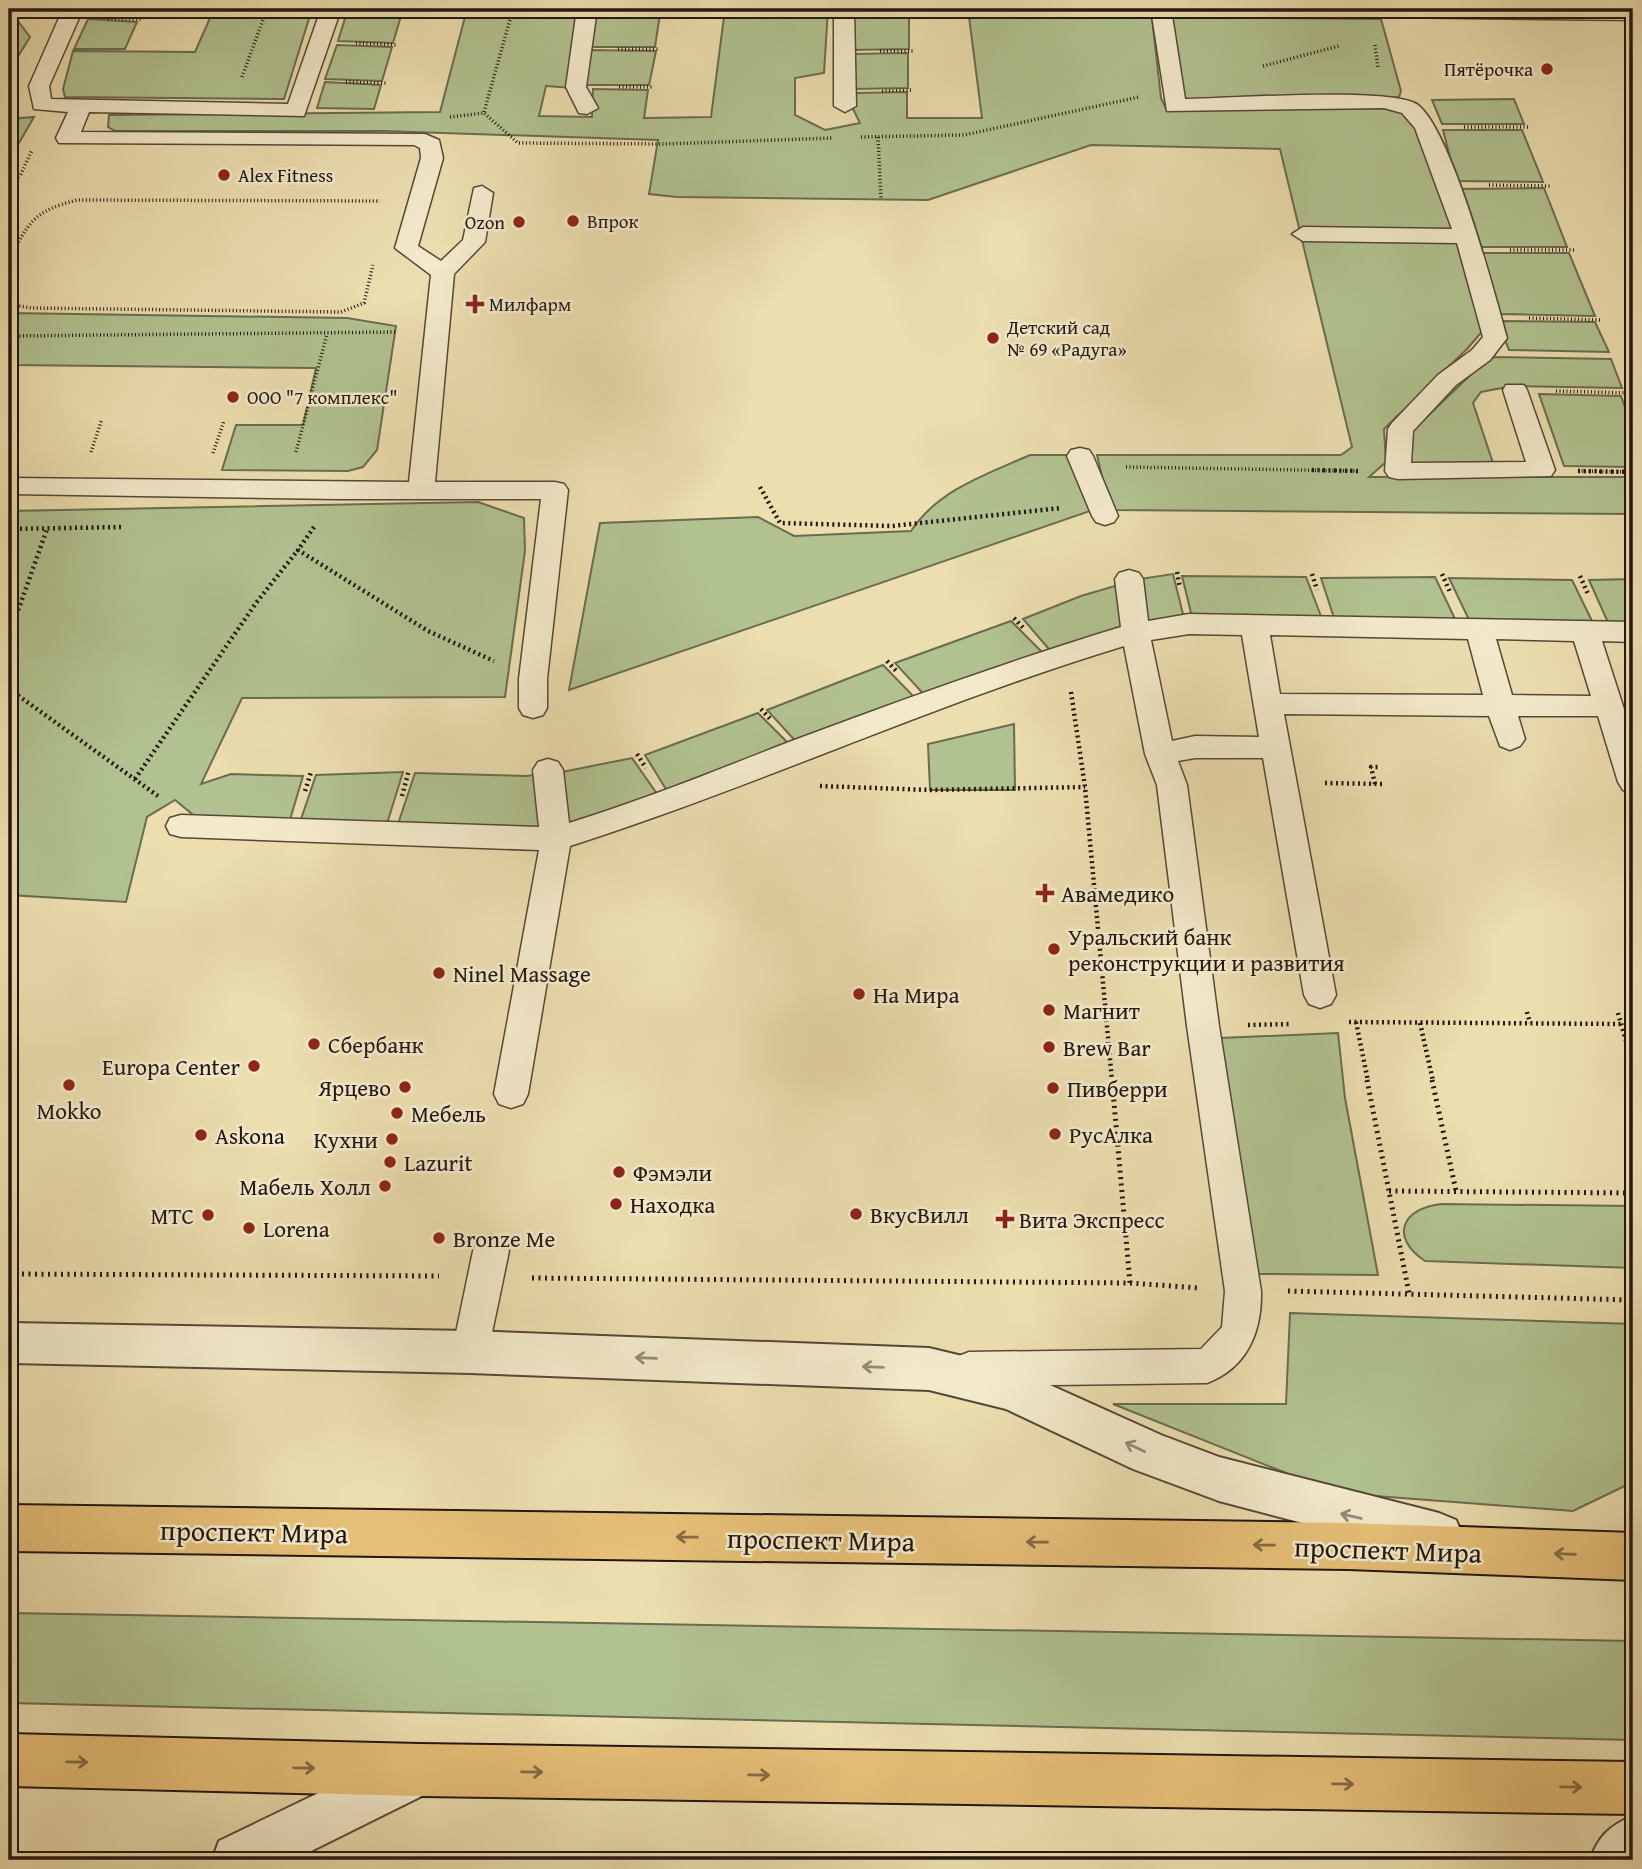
<svg xmlns="http://www.w3.org/2000/svg" width="1642" height="1869" font-family="'Gentium Book Plus',serif">
  <rect width="100%" height="100%" fill="#ecdeaf"/>
  <filter id="stains"><feTurbulence type="fractalNoise" baseFrequency=".00286" numOctaves="4"/><feColorMatrix values="0 0 0 0 .2 0 0 0 0 .09 0 0 0 0 .02 0 0 0 .5 -.17"/></filter>
  <radialGradient id="worn" r=".72"><stop offset=".6" stop-color="#630" stop-opacity="0"/><stop offset="1" stop-color="#630" stop-opacity=".3"/></radialGradient>
  <!-- green -->
  <g fill="#b1c290" stroke="#6a6c50" stroke-width="2">
    <path d="M 9,9 L 30,37 L 9,71 Z"/>
    <path d="M 214,9 L 312,9 L 284,99 L 65,97 L 63,89 L 73,51 L 195,52 Z"/>
    <path d="M 348,9 L 403,9 L 393,43 L 338,41 Z"/>
    <path d="M 467,9 L 582,9 L 573,88 L 546,86 L 539,116 L 592,117 L 593,89 L 648,90 L 644,118 L 711,117 L 725,9 L 828,9 L 824,73 L 795,78 L 795,115 L 825,130 L 860,123 L 851,105 L 852,93 L 907,92 L 907,118 L 982,118 L 968,9 L 1151,9 L 1161,98 L 1167,111 L 1382,106 L 1408,112 L 1420,128 L 1486,327 L 1467,349 L 1384,429 L 1386,462 L 1369,477 L 1633,477 L 1633,514 L 1110,510 L 1097,455 L 1341,455 L 1352,447 L 1280,149 L 1091,145 L 928,200 L 677,197 L 649,194 L 658,140 L 383,131 L 115,131 L 108,127 L 109,115 L 440,112 Z"/>
    <path d="M 591,13 L 660,14 L 655,47 L 588,47 Z"/>
    <path d="M 852,16 L 909,17 L 909,49 L 851,50 Z"/>
    <path d="M 1169,17 L 1381,19 L 1401,91 L 1399,97 L 1181,101 Z"/>
    <path d="M 88,19 L 137,22 L 125,49 L 74,49 Z"/>
    <path d="M 337,45 L 392,47 L 382,81 L 325,79 Z"/>
    <path d="M 587,50 L 656,51 L 649,85 L 584,85 Z"/>
    <path d="M 908,53 L 908,88 L 853,89 L 852,54 Z"/>
    <path d="M 325,82 L 381,85 L 374,109 L 317,108 Z"/>
    <path d="M 1514,99 L 1524,124 L 1442,124 L 1432,100 Z"/>
    <path d="M 34,117 L 9,160 L 9,119 Z"/>
    <path d="M 1443,130 L 1522,130 L 1543,182 L 1456,181 Z"/>
    <path d="M 1544,188 L 1567,247 L 1478,247 L 1456,189 Z"/>
    <path d="M 1478,253 L 1569,253 L 1595,316 L 1497,314 Z"/>
    <path d="M 9,313 L 347,318 L 396,326 L 377,450 L 363,467 L 348,471 L 222,470 L 236,425 L 303,425 L 316,368 L 9,365 Z"/>
    <path d="M 1498,321 L 1595,322 L 1609,352 L 1509,350 Z"/>
    <path d="M 1489,357 L 1611,359 L 1622,388 L 1512,386 L 1481,392 L 1473,403 L 1494,466 L 1408,465 L 1409,434 Z"/>
    <path d="M 1539,394 L 1621,396 L 1633,430 L 1633,467 L 1564,466 Z"/>
    <path d="M 1030,455 L 1074,455 L 1093,510 L 569,690 L 600,523 L 758,517 L 794,536 L 911,531 C 938,490 987,474 1030,455 Z"/>
    <path d="M 478,502 L 524,518 L 525,551 L 505,697 L 242,698 L 201,784 L 231,774 L 303,776 L 289,823 L 203,823 L 175,800 L 147,817 L 126,902 L 9,895 L 9,511 Z"/>
    <path d="M 1173,574 L 1185,622 L 1138,629 L 1133,580 Z"/>
    <path d="M 1182,576 L 1306,577 L 1324,624 L 1193,621 Z"/>
    <path d="M 1435,577 L 1457,623 L 1336,624 L 1321,578 Z"/>
    <path d="M 1449,578 L 1572,580 L 1594,625 L 1471,624 Z"/>
    <path d="M 1633,579 L 1633,627 L 1610,627 L 1589,580 Z"/>
    <path d="M 1125,583 L 1132,632 L 1054,655 L 1023,619 L 1081,596 Z"/>
    <path d="M 1011,621 L 1046,656 L 929,700 L 895,663 Z"/>
    <path d="M 883,665 L 920,703 L 800,746 L 767,710 Z"/>
    <path d="M 758,713 L 793,748 L 672,799 L 645,755 Z"/>
    <path d="M 1014,724 L 1015,790 L 930,790 L 928,744 Z"/>
    <path d="M 632,758 L 662,801 L 561,834 L 552,774 Z"/>
    <path d="M 403,772 L 386,827 L 299,825 L 316,775 Z"/>
    <path d="M 415,773 L 526,776 L 544,774 L 552,835 L 397,827 Z"/>
    <path d="M 1338,1033 L 1345,1098 L 1378,1275 L 1258,1274 L 1220,1038 Z"/>
    <path d="M 1442,1204 L 1633,1206 L 1633,1268 L 1425,1261 C 1389,1237 1402,1208 1442,1204 Z"/>
    <path d="M 1290,1313 L 1633,1324 L 1633,1482 L 1573,1511 L 1336,1493 L 1113,1404 L 1286,1404 Z"/>
    <path d="M 9,1613 L 1633,1641 L 1633,1740 L 9,1703 Z"/>
  </g>
  <g fill="none" stroke-linecap="round" stroke-linejoin="round">
    <!-- lane casing -->
    <g stroke="#544838" stroke-width="3">
      <g id="lane">
        <path d="M 63,9 L 83,9 L 49,86 L 51,99 L 288,104 L 321,9 L 341,9 L 304,116 L 89,112 L 81,132 L 425,134 L 439,140 L 443,158 L 418,246 L 441,261 L 463,240 L 474,188 L 482,186 L 493,193 L 485,242 L 454,274 L 435,482 L 555,482 L 564,484 L 568,490 L 547,679 L 547,708 L 543,715 L 533,718 L 523,715 L 519,708 L 519,679 L 541,499 L 337,499 L 9,494 L 9,478 L 409,482 L 431,275 L 395,248 L 421,158 L 420,148 L 414,145 L 59,143 L 56,138 L 68,112 L 34,109 L 29,86 Z"/>
        <path d="M 577,9 L 597,9 L 586,87 L 598,108 L 587,114 L 579,113 L 566,87 Z"/>
        <path d="M 834,9 L 854,9 L 856,106 L 845,112 L 834,106 Z"/>
        <path d="M 1151,9 L 1171,9 L 1185,99 C 1224,99 1395,86 1418,105 C 1452,132 1494,291 1507,338 L 1490,360 L 1456,385 L 1413,431 L 1411,463 L 1526,462 L 1503,390 L 1506,385 L 1524,385 L 1527,390 L 1555,470 L 1551,476 L 1398,479 L 1389,477 L 1385,471 L 1388,429 L 1392,423 L 1438,375 L 1472,350 L 1483,337 L 1457,243 L 1303,241 L 1292,234 L 1303,227 L 1452,229 L 1415,128 L 1402,113 L 1384,108 L 1167,111 Z"/>
        <path d="M 1212,9 L 1633,9 L 1633,20 L 1222,15 Z"/>
        <path d="M 1080,448 L 1089,450 L 1093,456 L 1118,516 L 1114,522 L 1105,525 L 1096,522 L 1092,516 L 1067,456 L 1071,450 Z"/>
        <path d="M 1129,570 L 1139,573 L 1143,579 L 1148,621 L 1189,614 L 1633,622 L 1633,642 L 1602,641 L 1633,737 L 1633,793 L 1623,790 L 1618,782 L 1598,716 L 1518,716 L 1525,739 L 1520,746 L 1510,750 L 1500,746 L 1489,716 L 1284,714 L 1336,995 L 1331,1004 L 1320,1008 L 1309,1004 L 1304,995 L 1263,758 L 1195,758 L 1178,761 L 1187,785 L 1219,1026 L 1261,1291 C 1262,1332 1247,1368 1207,1383 L 969,1386 L 956,1381 L 951,1369 L 956,1357 L 969,1352 L 1201,1349 L 1222,1327 L 1225,1291 L 1187,1026 L 1157,785 L 1145,754 L 1124,646 C 936,703 757,786 570,846 L 528,1094 L 523,1104 L 511,1108 L 499,1104 L 494,1094 L 539,850 L 181,837 L 170,834 L 166,826 L 170,818 L 181,815 L 539,827 L 533,770 L 538,762 L 548,759 L 558,762 L 563,770 L 569,823 C 646,799 715,771 789,742 C 898,701 1009,661 1121,627 L 1115,579 L 1119,573 ZM 1189,634 L 1242,635 L 1259,737 L 1195,736 L 1172,741 L 1151,640 ZM 1270,635 L 1468,639 L 1483,695 L 1280,694 ZM 1496,639 L 1574,641 L 1591,696 L 1512,695 Z"/>
        <path d="M 491,1235 L 504,1240 L 509,1251 L 488,1352 L 483,1364 L 470,1369 L 457,1364 L 452,1352 L 473,1251 L 478,1240 Z"/>
      </g>
    </g>
    <!-- street casing -->
    <g stroke="#544838" stroke-width="4">
      <g id="street">
        <path d="M 9,1323 L 470,1331 L 929,1348 L 1012,1368 L 1161,1435 L 1219,1457 L 1439,1513 L 1456,1520 L 1463,1536 L 1456,1552 L 1439,1559 L 1219,1501 L 1133,1469 L 1006,1409 L 929,1390 L 470,1373 L 9,1363 Z"/>
        <path d="M 418,1745 L 436,1753 L 444,1771 L 436,1789 L 293,1860 L 212,1860 L 219,1841 Z"/>
        <path d="M 1633,1816 L 1633,1860 L 1590,1860 C 1598,1837 1610,1825 1633,1816 Z"/>
      </g>
    </g>
    <!-- primary casing -->
    <g stroke="#221611" stroke-width="4">
      <g id="primary">
        <path d="M 9,1505 L 1348,1523 L 1633,1533 L 1633,1580 L 1348,1569 L 9,1551 Z"/>
        <path d="M 9,1734 L 420,1744 L 1633,1762 L 1633,1814 L 420,1796 L 9,1786 Z"/>
      </g>
    </g>
    <!-- path-far2 -->
    <g stroke="#221611" stroke-width="3.5" stroke-dasharray="1 2.5" stroke-linecap="butt">
      <path d="M 622,11 L 663,11"/>
      <path d="M 882,15 L 913,16"/>
      <path d="M 108,19 L 142,19"/>
      <path d="M 356,43 L 398,45"/>
      <path d="M 1375,45 L 1378,68"/>
      <path d="M 618,49 L 659,49"/>
      <path d="M 880,51 L 914,51"/>
      <path d="M 1263,66 L 1339,46"/>
      <path d="M 242,77 L 267,9"/>
      <path d="M 346,82 L 387,83"/>
      <path d="M 619,87 L 653,87"/>
      <path d="M 882,91 L 913,90"/>
      <path d="M 484,112 L 513,9"/>
      <path d="M 450,117 L 484,113 L 518,143 L 665,144 L 832,138"/>
      <path d="M 1464,127 L 1529,127"/>
      <path d="M 861,137 L 964,135 L 1139,97"/>
      <path d="M 878,137 L 881,199"/>
      <path d="M 9,182 L 20,176 L 32,150"/>
      <path d="M 1489,185 L 1551,186"/>
      <path d="M 1510,250 L 1575,250"/>
      <path d="M 9,261 C 28,222 34,211 77,200 L 380,201"/>
      <path d="M 9,304 L 31,308 L 341,312 L 364,303 L 373,265"/>
      <path d="M 1529,318 L 1602,320"/>
      <path d="M 9,336 L 397,332"/>
      <path d="M 1556,391 L 1629,393"/>
      <path d="M 91,452 L 102,419"/>
      <path d="M 296,452 L 327,334"/>
      <path d="M 213,453 L 224,421"/>
      <path d="M 1126,467 L 1359,471"/>
      <path d="M 1578,471 L 1630,472"/>
    </g>
    <!-- path-far1 -->
    <g stroke="#221611" stroke-width="4.5" stroke-dasharray="2 3.5" stroke-linecap="butt">
      <path d="M 1312,470 L 1359,471"/>
      <path d="M 1578,471 L 1633,472"/>
      <path d="M 760,487 L 780,523 L 892,526 L 1061,508"/>
      <path d="M 314,527 L 298,550 L 428,631 L 494,661"/>
      <path d="M 9,529 L 124,527"/>
      <path d="M 1177,572 L 1180,588"/>
      <path d="M 1312,574 L 1317,590"/>
      <path d="M 1442,574 L 1450,592"/>
      <path d="M 1580,576 L 1588,594"/>
      <path d="M 1014,618 L 1025,630"/>
      <path d="M 9,636 L 47,529"/>
      <path d="M 887,661 L 898,673"/>
      <path d="M 9,689 L 158,796"/>
      <path d="M 1071,692 L 1085,787 L 1112,1081"/>
      <path d="M 761,709 L 772,721"/>
      <path d="M 637,754 L 646,768"/>
      <path d="M 135,779 L 256,603 L 298,550"/>
      <path d="M 1325,783 L 1382,784"/>
      <path d="M 1375,784 L 1371,767 L 1378,767"/>
      <path d="M 820,786 L 930,790 L 1085,787"/>
      <path d="M 305,791 L 311,772"/>
      <path d="M 402,796 L 409,770"/>
      <path d="M 1527,1012 L 1530,1023"/>
      <path d="M 1618,1013 L 1633,1065"/>
      <path d="M 1349,1022 L 1621,1024"/>
      <path d="M 1356,1022 L 1368,1081"/>
      <path d="M 1420,1023 L 1433,1081"/>
      <path d="M 1248,1025 L 1292,1024"/>
    </g>
    <!-- path -->
    <g stroke="#221611" stroke-width="5" stroke-dasharray="2 4.5" stroke-linecap="butt">
      <path d="M 1112,1080 L 1130,1283"/>
      <path d="M 1367,1080 L 1409,1293"/>
      <path d="M 1432,1080 L 1456,1191"/>
      <path d="M 1389,1191 L 1633,1193"/>
      <path d="M 9,1274 L 439,1276"/>
      <path d="M 532,1278 L 1130,1283 L 1199,1288"/>
      <path d="M 1288,1291 L 1633,1300"/>
    </g>
    <!-- lane -->
    <use href="#lane" fill="#f3eacb" fill-rule="evenodd"/>
    <!-- street -->
    <use href="#street" fill="#f3eacb" fill-rule="evenodd"/>
    <!-- primary -->
    <use href="#primary" fill="#e6bf78" fill-rule="evenodd"/>
  </g>
  <!-- one-way arrows -->
  <defs><path id="oneway-shaft" d="M-6 0H5M1.5-3L5.5 0L1.5 3" fill="none" stroke-width="1.6" stroke-linecap="round" stroke-linejoin="round" transform="scale(1.75)"/></defs>
  <g stroke="#958b77">
    <use href="#oneway-shaft" transform="translate(646 1358) rotate(-178)"/>
    <use href="#oneway-shaft" transform="translate(873 1367) rotate(-178)"/>
    <use href="#oneway-shaft" transform="translate(1135 1447) rotate(-155)"/>
    <use href="#oneway-shaft" transform="translate(1351 1516) rotate(-167)"/>
  </g>
  <g stroke="#846a44">
    <use href="#oneway-shaft" transform="translate(687 1537) rotate(-179)"/>
    <use href="#oneway-shaft" transform="translate(1037 1542) rotate(-179)"/>
    <use href="#oneway-shaft" transform="translate(1264 1545) rotate(-179)"/>
    <use href="#oneway-shaft" transform="translate(1565 1554) rotate(-178)"/>
    <use href="#oneway-shaft" transform="translate(77 1762) rotate(1)"/>
    <use href="#oneway-shaft" transform="translate(304 1768) rotate(1)"/>
    <use href="#oneway-shaft" transform="translate(532 1772) rotate(1)"/>
    <use href="#oneway-shaft" transform="translate(759 1775) rotate(1)"/>
    <use href="#oneway-shaft" transform="translate(1343 1784) rotate(1)"/>
    <use href="#oneway-shaft" transform="translate(1571 1787) rotate(1)"/>
  </g>
  <!-- markers -->
  <g fill="#8f2418" stroke="#f3eacb" stroke-width="2.5">
    <circle cx="1547" cy="69" r="7"/>
    <circle cx="224" cy="175" r="7"/>
    <circle cx="573" cy="221" r="7"/>
    <circle cx="519" cy="222" r="7"/>
    <path d="M471.5 293.5h7v7h7v7h-7v7h-7v-7h-7v-7h7z"/>
    <circle cx="993" cy="338" r="7"/>
    <circle cx="233" cy="397" r="7"/>
    <path d="M1041.5 882.5h7v7h7v7h-7v7h-7v-7h-7v-7h7z"/>
    <circle cx="1054" cy="949" r="7"/>
    <circle cx="439" cy="973" r="7"/>
    <circle cx="859" cy="994" r="7"/>
    <circle cx="1049" cy="1010" r="7"/>
    <circle cx="314" cy="1044" r="7"/>
    <circle cx="1049" cy="1047" r="7"/>
    <circle cx="254" cy="1066" r="7"/>
    <circle cx="69" cy="1085" r="7"/>
    <circle cx="405" cy="1087" r="7"/>
    <circle cx="1053" cy="1088" r="7"/>
    <circle cx="397" cy="1113" r="7"/>
    <circle cx="1055" cy="1134" r="7"/>
    <circle cx="201" cy="1135" r="7"/>
    <circle cx="392" cy="1139" r="7"/>
    <circle cx="390" cy="1162" r="7"/>
    <circle cx="619" cy="1172" r="7"/>
    <circle cx="385" cy="1186" r="7"/>
    <circle cx="616" cy="1204" r="7"/>
    <circle cx="856" cy="1214" r="7"/>
    <circle cx="208" cy="1215" r="7"/>
    <path d="M1001.5 1208.5h7v7h7v7h-7v7h-7v-7h-7v-7h7z"/>
    <circle cx="249" cy="1228" r="7"/>
    <circle cx="439" cy="1238" r="7"/>
  </g>
  <g text-anchor="middle" dominant-baseline="central" stroke-width="5" stroke-linejoin="round" paint-order="stroke">
    <!-- far-poi labels -->
    <g font-size="19" fill="#221611" stroke="#f3eacb" text-anchor="start">
      <text x="1533" y="69" text-anchor="end">Пятёрочка</text>
      <text x="238" y="175">Alex Fitness</text>
      <text x="587" y="221">Впрок</text>
      <text x="505" y="222" text-anchor="end">Ozon</text>
      <text x="489" y="304">Милфарм</text>
      <text x="1007" y="327">Детский сад<tspan x="1007" dy="22">№ 69 «Радуга»</tspan></text>
      <text x="247" y="397">ООО "7 комплекс"</text>
    </g>
    <!-- poi labels -->
    <g font-size="23" fill="#221611" stroke="#f3eacb" text-anchor="start">
      <text x="1061" y="893">Авамедико</text>
      <text x="1068" y="936">Уральский банк<tspan x="1068" dy="26">реконструкции и развития</tspan></text>
      <text x="453" y="973">Ninel Massage</text>
      <text x="873" y="994">На Мира</text>
      <text x="1063" y="1010">Магнит</text>
      <text x="328" y="1044">Сбербанк</text>
      <text x="1063" y="1047">Brew Bar</text>
      <text x="240" y="1066" text-anchor="end">Europa Center</text>
      <text x="391" y="1087" text-anchor="end">Ярцево</text>
      <text x="1067" y="1088">Пивберри</text>
      <text x="69" y="1110" text-anchor="middle">Mokko</text>
      <text x="411" y="1113">Мебель</text>
      <text x="1069" y="1134">РусАлка</text>
      <text x="215" y="1135">Askona</text>
      <text x="378" y="1139" text-anchor="end">Кухни</text>
      <text x="404" y="1162">Lazurit</text>
      <text x="633" y="1172">Фэмэли</text>
      <text x="371" y="1186" text-anchor="end">Мабель Холл</text>
      <text x="630" y="1204">Находка</text>
      <text x="870" y="1214">ВкусВилл</text>
      <text x="194" y="1215" text-anchor="end">МТС</text>
      <text x="1019" y="1219">Вита Экспресс</text>
      <text x="263" y="1228">Lorena</text>
      <text x="453" y="1238">Bronze Me</text>
    </g>
    <!-- near-street labels -->
    <g font-size="28" fill="#221611" stroke="#f3eacb">
      <text transform="translate(254 1531) rotate(1)">проспект Мира</text>
      <text transform="translate(821 1539) rotate(1)">проспект Мира</text>
      <text transform="translate(1388 1549) rotate(2)">проспект Мира</text>
    </g>
  </g>
  <!-- margin -->
  <rect width="1642" height="1869" fill="none" stroke="#ecdeaf" stroke-width="35"/>
  <rect x="10" y="10" width="1621" height="1848" fill="none" stroke="#221611" stroke-width="3.5"/>
  <rect x="18" y="18" width="1607" height="1834" fill="none" stroke="#221611" stroke-width="2"/>
  <rect width="100%" height="100%" filter="url(#stains)"/>
  <rect width="100%" height="100%" fill="url(#worn)"/>
</svg>
